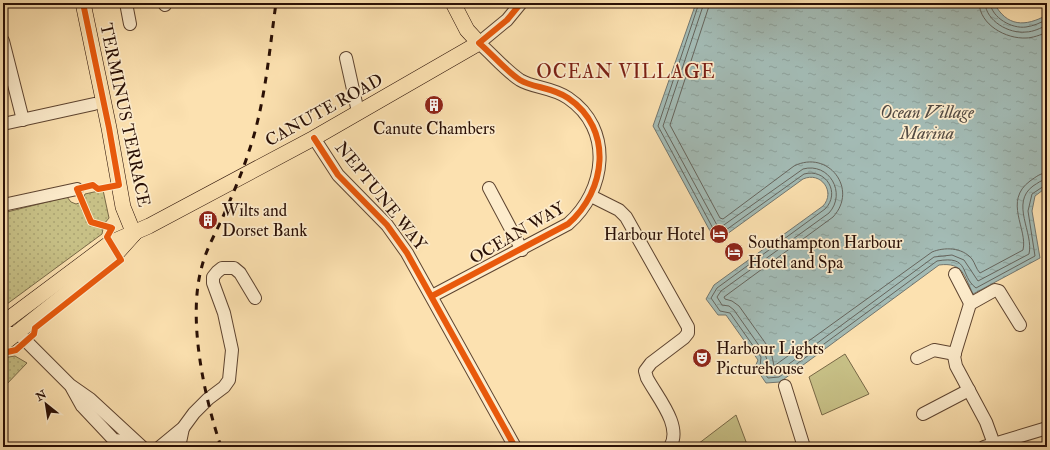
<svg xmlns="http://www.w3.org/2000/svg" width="1050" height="450" font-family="'IM FELL Double Pica',serif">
  <defs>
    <pattern id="grass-dots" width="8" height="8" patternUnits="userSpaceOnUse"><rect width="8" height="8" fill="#c7c086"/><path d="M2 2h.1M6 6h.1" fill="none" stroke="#aba472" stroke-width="1.8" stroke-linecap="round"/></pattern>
    <pattern id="water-ripples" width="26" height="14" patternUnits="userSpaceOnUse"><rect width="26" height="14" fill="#a3bbb5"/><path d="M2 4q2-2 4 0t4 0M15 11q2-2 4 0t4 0" fill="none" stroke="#8ca09a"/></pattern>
  </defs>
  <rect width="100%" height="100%" fill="#fce1b0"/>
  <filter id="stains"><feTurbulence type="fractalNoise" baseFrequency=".005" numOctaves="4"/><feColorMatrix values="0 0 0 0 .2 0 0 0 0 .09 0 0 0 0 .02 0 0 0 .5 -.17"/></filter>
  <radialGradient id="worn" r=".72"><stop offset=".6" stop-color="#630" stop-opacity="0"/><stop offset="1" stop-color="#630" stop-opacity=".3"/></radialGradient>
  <!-- grass -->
  <g fill="url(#grass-dots)" stroke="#786846">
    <path d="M 103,190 L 109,218 L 104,224 L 102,234 L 7,304 L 3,303 L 3,213 L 67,197 L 71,202 L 76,204 L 82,202 L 85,194 Z"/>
    <path d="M 15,356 L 27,363 L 3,388 L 3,358 Z"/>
  </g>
  <!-- garden -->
  <g fill="#c7c086" stroke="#786846">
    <path d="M 845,354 L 869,394 L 822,415 L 809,377 Z"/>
    <path d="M 736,415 L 748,447 L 694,447 Z"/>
  </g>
  <!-- water -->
  <path fill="url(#water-ripples)" stroke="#72766f" d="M 696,3 L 994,3 C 1007,27 1025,27 1047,15 L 1047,187 L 1035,196 L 1032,211 L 1040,258 L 973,294 C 964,275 963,262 939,265 L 780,382 L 766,383 L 755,367 L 758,360 L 726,315 L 718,315 L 706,299 L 714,285 L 823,206 C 836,192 821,171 803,179 L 716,242 L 653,126 Z"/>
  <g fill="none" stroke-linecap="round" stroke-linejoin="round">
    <!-- shore -->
    <g stroke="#66655d" stroke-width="1">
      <path d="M 699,3 L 658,126 L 716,234 L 719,235 L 804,174 C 826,168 841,193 825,209 L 717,288 L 711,298 L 720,311 L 730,313 L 761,357 L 760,367 L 768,378 L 779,377 L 937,261 C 971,255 959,275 976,288 L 1035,256 L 1028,211 L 1032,194 L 1047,184"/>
      <path d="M 704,3 L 663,126 L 718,227 L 721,227 L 803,169 C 829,162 847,193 829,213 L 721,291 L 717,297 L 722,305 L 729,306 L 734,310 L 765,354 L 767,360 L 766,366 L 770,373 L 778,372 L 934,257 L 952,255 L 964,260 L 978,281 L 1029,254 C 1034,233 1010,203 1033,186 C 1038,183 1041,180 1047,179"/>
      <path d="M 710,3 L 670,125 L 720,218 L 723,219 L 794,166 C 828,149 859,189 833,217 L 724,297 L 725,299 L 732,301 L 739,306 L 771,351 L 774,366 L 932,252 C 944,247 962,247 972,259 C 975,263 976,269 980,273 L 1023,250 C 1028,229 1003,201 1030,181 C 1036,177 1040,173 1047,173"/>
      <path d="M 979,3 C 980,25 1006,39 1026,38 C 1032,38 1041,35 1047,32"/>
      <path d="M 985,3 C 986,21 1009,34 1026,32 C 1033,32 1041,28 1047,25"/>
      <path d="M 990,3 C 992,18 1012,29 1026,27 C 1033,26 1041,23 1047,19"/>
    </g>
    <!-- minor casing -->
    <g stroke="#5e4430" stroke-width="14">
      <g id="minor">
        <path d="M 126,3 L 130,24"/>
        <path d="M 164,3 L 165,5"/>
        <path d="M 3,41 L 23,120"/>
        <path d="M 346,58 L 358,112"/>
        <path d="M 3,124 L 94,104"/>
        <path d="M 314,138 L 338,175 L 387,225 L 407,253 L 515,447"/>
        <path d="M 489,188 L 522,250"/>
        <path d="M 591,196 L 619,210 L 626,217 L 688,327 L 688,333 L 684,338 L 651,363 L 645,371 L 647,378 C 657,397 683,426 670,447"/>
        <path d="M 3,205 L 77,189"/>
        <path d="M 955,274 L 970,303"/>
        <path d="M 432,296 L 568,224 C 606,191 614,129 568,98 C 552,87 533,88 520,80 C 505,70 493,55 479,43 L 507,20 L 521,3"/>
        <path d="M 3,333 L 18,333 L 70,385 L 90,399 L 142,447"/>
        <path d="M 917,358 L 934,350 L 955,354"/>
        <path d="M 785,386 L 804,447"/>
        <path d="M 72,388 L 82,406 L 114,440 L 124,441 L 130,437"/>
        <path d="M 923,414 L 969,390"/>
        <path d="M 994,444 L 986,422 L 956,366 L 954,356 L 970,304 L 995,290 L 999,291 L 1020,325"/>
        <path d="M 160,447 L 183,428 L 194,413 L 208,399 L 224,387 L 229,380 L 232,350 L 224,313 L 213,283 L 213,277 L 217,272 L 222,268 L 234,268 L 240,273 L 255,298"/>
        <path d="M 179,447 L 183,428"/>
        <path d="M 984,447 L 1047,428"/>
      </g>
    </g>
    <!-- major casing -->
    <g stroke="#290f05" stroke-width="16">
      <g id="major">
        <path d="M 83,3 L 109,128 L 123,207 L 134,234"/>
        <path d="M 3,323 L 110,243 L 149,226 L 314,138 L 479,43 L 467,30 L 453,3"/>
        <path d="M 3,344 L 116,254 L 134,234"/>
      </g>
    </g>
    <!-- minor -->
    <use href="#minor" stroke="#fdeccc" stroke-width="12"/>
    <!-- major -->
    <use href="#major" stroke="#fce1b0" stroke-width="15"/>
    <!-- rail -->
    <path stroke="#290f05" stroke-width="3" stroke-dasharray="7 7" stroke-linecap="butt" d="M 221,447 C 204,396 187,318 202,266 C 206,250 215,234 222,219 C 231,198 241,176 248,154 C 265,106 269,53 276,3"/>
    <!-- cycleway casing -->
    <g stroke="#fdeccc" stroke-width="8">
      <g id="cycleway">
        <path d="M 314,138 L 338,175 L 387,225 L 407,253 L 515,447"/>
        <path d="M 432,296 L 568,224 C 606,191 614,129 568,98 C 552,87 533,88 520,80 C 505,70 493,55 479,43 L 507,20 L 521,3"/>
        <path d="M 3,353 L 16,350 L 34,334 L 35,328 L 121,260 L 107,237 L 112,228 L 91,222 L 77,189 L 93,185 L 98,189 L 119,185 L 109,128 L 83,3"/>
      </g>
    </g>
    <!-- cycleway -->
    <use href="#cycleway" stroke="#e8590c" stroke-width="6"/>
  </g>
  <!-- icons -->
  <defs>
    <g id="building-disc" transform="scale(1)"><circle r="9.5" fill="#8f2418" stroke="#fdeccc"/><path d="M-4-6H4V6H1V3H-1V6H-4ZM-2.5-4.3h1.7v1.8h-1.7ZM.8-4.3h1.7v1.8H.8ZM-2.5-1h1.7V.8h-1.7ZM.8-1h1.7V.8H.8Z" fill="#fff"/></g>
    <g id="hotel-disc" transform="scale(1)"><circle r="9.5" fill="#8f2418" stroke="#fdeccc"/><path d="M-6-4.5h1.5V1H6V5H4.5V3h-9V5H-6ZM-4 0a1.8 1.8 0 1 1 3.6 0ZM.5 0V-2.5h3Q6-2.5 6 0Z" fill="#fff"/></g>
    <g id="theatre-disc" transform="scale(1)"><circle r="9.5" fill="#8f2418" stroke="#fdeccc"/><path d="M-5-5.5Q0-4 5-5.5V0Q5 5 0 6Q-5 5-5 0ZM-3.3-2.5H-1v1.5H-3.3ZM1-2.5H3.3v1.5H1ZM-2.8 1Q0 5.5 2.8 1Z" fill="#fff"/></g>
  </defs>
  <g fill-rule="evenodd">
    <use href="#building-disc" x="434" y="105"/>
    <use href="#building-disc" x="208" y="220"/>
    <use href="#hotel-disc" x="719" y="234"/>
    <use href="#hotel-disc" x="734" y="252"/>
    <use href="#theatre-disc" x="702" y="358"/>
  </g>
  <g text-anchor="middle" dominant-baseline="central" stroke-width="3.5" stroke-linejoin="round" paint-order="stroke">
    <!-- street labels -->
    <g font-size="17" fill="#290f05" stroke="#fdeccc">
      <text transform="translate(324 110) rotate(-29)">CANUTE ROAD</text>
      <text transform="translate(125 115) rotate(78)">TERMINUS TERRACE</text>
      <text transform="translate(381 196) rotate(51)">NEPTUNE WAY</text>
      <text transform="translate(517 233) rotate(-30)">OCEAN WAY</text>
    </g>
    <!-- poi labels -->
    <g font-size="17" fill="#290f05" stroke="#fdeccc" text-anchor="start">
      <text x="434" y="128" text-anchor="middle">Canute Chambers</text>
      <text x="222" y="210">Wilts and<tspan x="222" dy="20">Dorset Bank</tspan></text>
      <text x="705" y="234" text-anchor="end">Harbour Hotel</text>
      <text x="748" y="242">Southampton Harbour<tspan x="748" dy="20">Hotel and Spa</tspan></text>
      <text x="716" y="348">Harbour Lights<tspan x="716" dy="20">Picturehouse</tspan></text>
    </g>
    <!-- water labels -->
    <g font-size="18" font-style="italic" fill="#544b43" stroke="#fdeccc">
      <text x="927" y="112">Ocean Village<tspan x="927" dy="21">Marina</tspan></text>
    </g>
    <!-- quarter labels -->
    <g font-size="19" letter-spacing="1" fill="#7a1f14" stroke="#fdeccc">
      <text x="626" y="72">OCEAN VILLAGE</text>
    </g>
  </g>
  <!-- margin -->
  <rect width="1050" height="450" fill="none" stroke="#fce1b0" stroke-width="16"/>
  <rect x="4" y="4" width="1042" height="442" fill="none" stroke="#290f05" stroke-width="2"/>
  <rect x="8" y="8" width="1034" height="434" fill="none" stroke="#290f05"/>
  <!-- north arrow -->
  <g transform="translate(46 404) rotate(330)" stroke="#fdeccc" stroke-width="3" paint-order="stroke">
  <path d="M0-3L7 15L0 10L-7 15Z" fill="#290f05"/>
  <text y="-6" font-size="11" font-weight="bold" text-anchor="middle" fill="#290f05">N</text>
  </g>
  <rect width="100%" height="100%" filter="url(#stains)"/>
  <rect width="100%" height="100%" fill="url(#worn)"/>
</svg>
